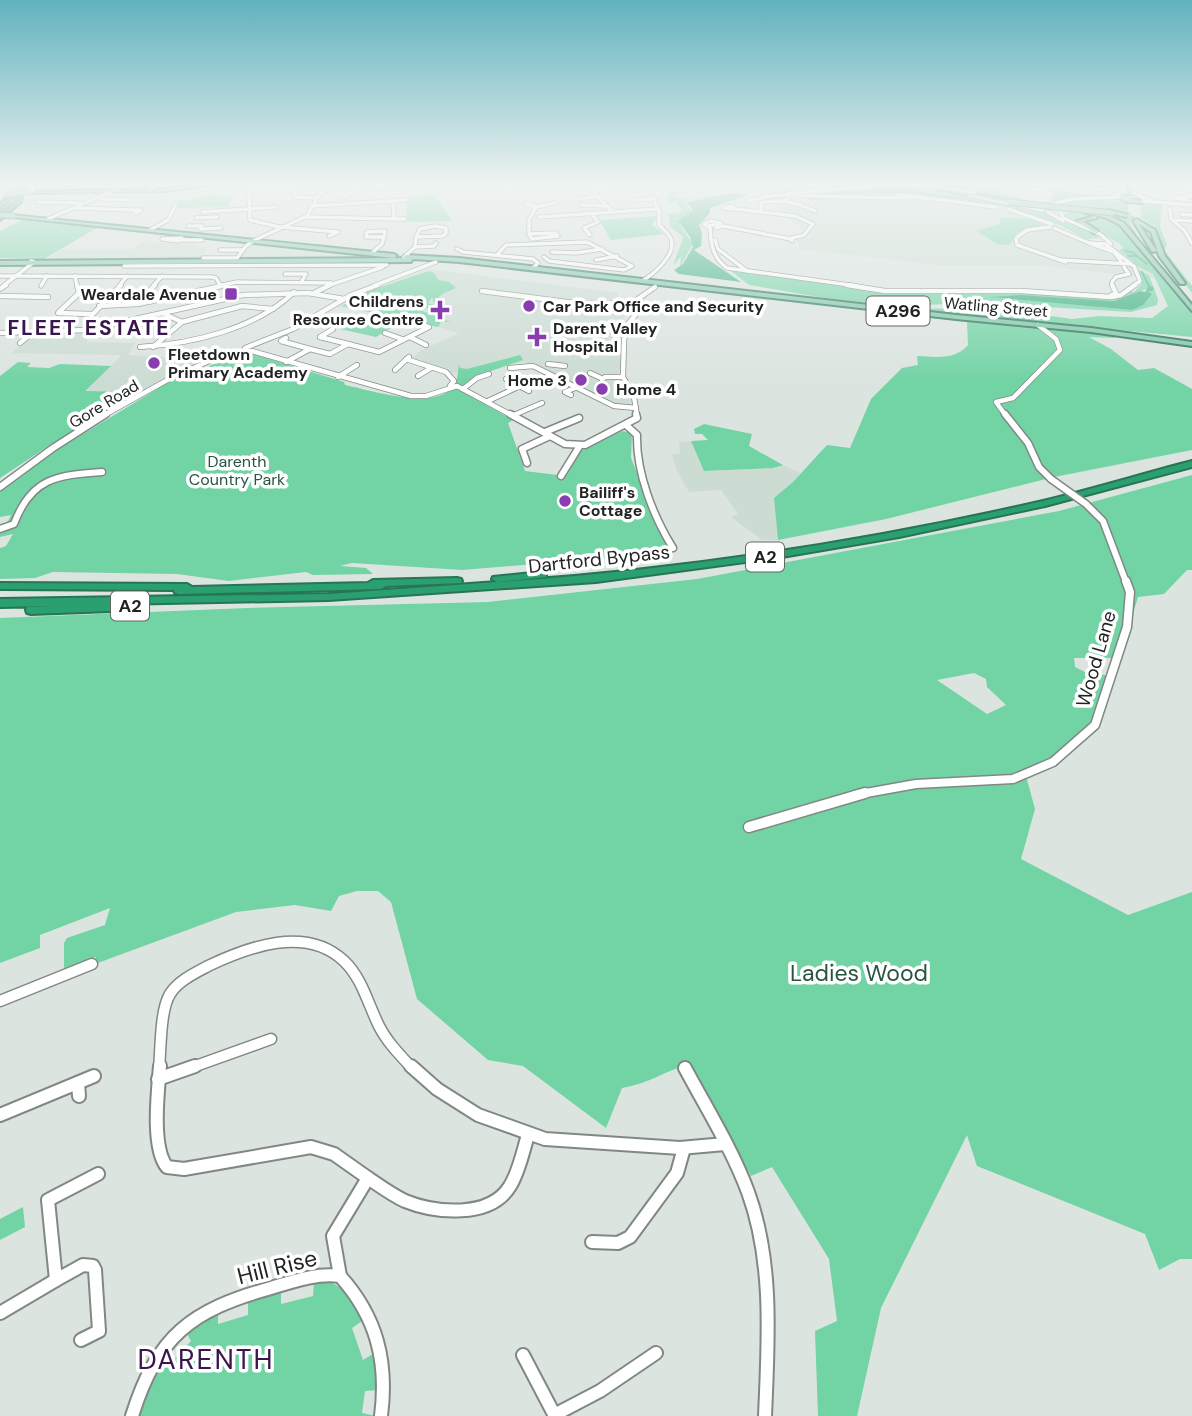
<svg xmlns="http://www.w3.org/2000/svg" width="1192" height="1416" font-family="'DM Sans',sans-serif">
  <rect width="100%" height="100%" fill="#dce4e0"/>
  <!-- built -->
  <g fill="#ccdcd3">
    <path d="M 824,184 L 945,184 L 1002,198 L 1072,234 L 1123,250 L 1159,279 L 1039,265 L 937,265 L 801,249 L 795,239 L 810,237 L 764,195 Z"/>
    <path d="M 159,232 L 164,232 L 143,243 L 197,244 L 195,247 L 208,247 L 201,258 L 48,259 L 64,249 L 130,250 Z"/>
    <path d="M 255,242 L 381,256 L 378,258 L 238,258 L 245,247 Z"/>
    <path d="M 428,269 L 618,293 L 618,297 L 605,301 L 626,303 L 624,306 L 630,309 L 623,318 L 623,323 L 618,332 L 618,351 L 623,361 L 618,375 L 632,405 L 614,405 L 525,362 L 452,373 L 411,359 L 420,351 L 459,333 L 413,319 L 336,307 L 350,297 Z"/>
    <path d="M 88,331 L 87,342 L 135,343 L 128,355 L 202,360 L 178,369 L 141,392 L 84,391 L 122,355 L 12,353 L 34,334 Z"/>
    <path d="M 691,441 L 704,471 L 773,468 L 783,465 L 800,473 L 793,482 L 774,498 L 778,540 L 762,540 L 731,517 L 738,514 L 721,490 L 689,492 L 677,471 L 672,454 L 680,454 L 679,442 Z"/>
  </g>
  <!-- green -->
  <g fill="#72d3a5" fill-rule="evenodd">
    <path d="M 695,184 C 720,184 745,183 770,189 L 737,185 L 705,185 L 694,186 L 671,197 L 688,199 L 706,195 L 683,202 L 691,210 L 689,215 L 679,219 L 681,227 L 693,244 L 680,267 L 681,256 L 674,265 C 675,255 681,248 683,237 L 670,226 L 668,213 L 679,213 L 682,210 L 676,203 L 667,204 L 669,192 L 682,192 Z"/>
    <path d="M 922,184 L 973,184 L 1040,204 L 1052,201 L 1053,193 L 1050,190 L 1101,196 L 1035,204 Z"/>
    <path d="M 892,185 C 942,186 1062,208 1100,238 L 1086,239 L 1059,225 L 1001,206 L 904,194 L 823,196 L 846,198 L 849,199 L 811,200 L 820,205 L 808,199 L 815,197 L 818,192 ZM 881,188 L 914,188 L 988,203 L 902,193 L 830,194 Z"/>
    <path d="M 211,195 L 231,197 L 229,207 L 175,208 L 179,199 L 184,201 Z"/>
    <path d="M 435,195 L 453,221 L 412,222 L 406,220 L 408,197 Z"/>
    <path d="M 1105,199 L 1128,203 L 1128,215 L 1060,205 L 1077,200 Z"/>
    <path d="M 1148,202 L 1162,204 L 1160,227 L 1167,245 L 1164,250 L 1192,286 L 1192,293 L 1166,259 L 1155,227 L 1141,217 L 1141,204 Z"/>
    <path d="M 1071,211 L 1110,214 L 1127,218 L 1143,245 L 1125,225 L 1104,216 L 1119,224 L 1129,235 L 1192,313 L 1192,337 L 902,309 L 995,308 L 1072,319 L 1099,316 L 1152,318 L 1168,306 L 1153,274 L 1139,267 L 1119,250 L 1123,248 L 1119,243 L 1081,224 L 1080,221 L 1084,217 L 1077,222 L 1066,219 L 1064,215 Z"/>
    <path d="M 657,216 L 652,225 L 664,234 L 611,240 L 599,220 Z"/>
    <path d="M 1002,218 L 1029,218 L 1043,225 L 1018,232 L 1010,245 L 997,244 L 976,231 L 1000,224 L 999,219 Z"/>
    <path d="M 24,219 L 100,226 L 44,259 L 0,258 L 0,231 Z"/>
    <path d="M 728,269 L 750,274 L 809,279 L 885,292 L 1023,292 L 1113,298 L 1127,290 L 1134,292 L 1142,283 L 1136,269 L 1149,275 L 1158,299 L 1157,305 L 1131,312 L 979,303 L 892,306 L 824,298 L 749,285 ZM 1152,287 L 1148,293 L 1151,294 L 1132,310 L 992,297 L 1034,296 L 1114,301 Z"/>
    <path d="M 429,271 L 434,273 L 438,280 L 449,282 L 456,288 L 442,294 L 434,303 L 432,297 L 428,303 L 433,305 L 422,311 L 450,322 L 441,322 L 438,327 L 342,306 L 369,291 Z"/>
    <path d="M 349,315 L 396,325 L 376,337 L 331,327 Z"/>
    <path d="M 969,320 C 1014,324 1074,322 1116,338 L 1089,337 L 1111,349 L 1138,370 L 1154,368 L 1192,389 L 1192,450 L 1054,477 L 886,519 L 778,540 L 774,498 L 793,482 L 827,445 L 850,448 L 871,399 L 902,368 L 918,365 L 917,356 C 935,357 956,360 968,345 L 967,322 Z"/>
    <path d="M 240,354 L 254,354 L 344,382 L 345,385 C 369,390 445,414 456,381 C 458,377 458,370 459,364 L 460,368 L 467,369 L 520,355 L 523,360 L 482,374 L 461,391 L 513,420 L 508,423 L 525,471 L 566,476 L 581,451 L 622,431 L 632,433 L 631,458 L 669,553 L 462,570 L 352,563 L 340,566 L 366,568 L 373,574 L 313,575 L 306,572 L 229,581 L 177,574 L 53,572 L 35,578 L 0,579 L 0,548 L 6,546 L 13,534 L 0,537 L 0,526 L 6,525 L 11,515 L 0,517 L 0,489 L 42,459 L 172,380 Z"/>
    <path d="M 18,362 L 31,363 L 27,367 L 49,368 L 60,364 L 111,366 L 85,391 L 141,392 L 53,443 L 0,478 L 0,376 Z"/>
    <path d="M 704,424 L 752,434 L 749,446 L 783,465 L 773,468 L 704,471 L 691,441 L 708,440 L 702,434 L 695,434 L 694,429 Z"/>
    <path d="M 1192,475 L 1192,570 L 1187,570 L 1164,594 L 1138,597 L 1120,658 L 1074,658 L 1075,667 L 1091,675 L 1093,671 L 1107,676 L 1092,720 L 1058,754 L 1026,776 L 1035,809 L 1021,859 L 1128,915 L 1192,892 L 1192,1259 L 1180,1259 L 1159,1270 L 1145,1234 L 977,1166 L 967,1135 L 881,1308 L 857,1416 L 818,1416 L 815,1331 L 837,1321 L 829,1259 L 772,1167 L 751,1176 L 689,1064 C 665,1071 648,1084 622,1088 L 606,1128 L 523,1066 L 488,1060 L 417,999 L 391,902 L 378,891 L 357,891 L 339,896 L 331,911 L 295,905 L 236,912 L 95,964 L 96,957 L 75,967 L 64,968 L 64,943 L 67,938 L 105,925 L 110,908 L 40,935 L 40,948 L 0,963 L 0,618 L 248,608 L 488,602 L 697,579 L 1059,511 ZM 974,673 L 986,679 L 987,687 L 1006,705 L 987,714 L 937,680 Z"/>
    <path d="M 23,1207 L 25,1227 L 0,1240 L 0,1219 Z"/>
    <path d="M 324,1280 C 345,1286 353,1301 365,1319 L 352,1328 L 363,1360 L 376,1352 L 379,1390 L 365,1391 L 362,1413 L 376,1416 L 135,1416 L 158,1359 L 166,1368 L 191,1341 L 185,1330 L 218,1308 L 218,1324 L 248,1315 L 248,1299 L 281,1290 L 281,1304 L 313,1296 L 314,1281 Z"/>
  </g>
  <!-- water -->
  <g fill="#37af7e">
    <path d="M 900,187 L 990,203 L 902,193 L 827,194 Z"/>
    <path d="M 732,193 L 748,195 L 710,208 L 710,213 L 699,225 L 702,233 L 701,246 L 694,250 L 741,282 L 679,274 L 674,270 L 683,264 L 693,247 L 690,237 L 678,221 L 693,210 L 686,202 Z"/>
    <path d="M 1149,286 L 1153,287 L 1154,290 L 1148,292 L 1152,294 L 1143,305 L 1132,310 L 990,297 L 1020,295 L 1114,301 L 1140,291 L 1145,292 Z"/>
  </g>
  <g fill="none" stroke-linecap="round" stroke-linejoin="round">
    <!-- stream -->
    <g stroke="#37af7e" stroke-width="2">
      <path d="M 1125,251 L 1132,252 L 1147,264"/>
      <path d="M 1128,256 L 1136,256"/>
      <path d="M 1142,272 L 1149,286"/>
    </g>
    <!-- minor-far5 casing -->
    <g stroke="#818884" stroke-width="5">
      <g id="minor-far5">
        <path d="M 245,184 L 249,192 L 250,220 L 279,227"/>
        <path d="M 382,184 L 376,188 L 420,184"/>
        <path d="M 898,184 L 937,188"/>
        <path d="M 1002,184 L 1046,191"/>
        <path d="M 1082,184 L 1091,189 L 1109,189 L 1108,184"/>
        <path d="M 1167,184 L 1192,191"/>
        <path d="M 931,186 L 974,193"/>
        <path d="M 1130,187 L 1136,195 L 1150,199"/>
        <path d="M 150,190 L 157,184"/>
        <path d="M 820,191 L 893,184"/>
        <path d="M 32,192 L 35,184"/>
        <path d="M 249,192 L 295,190 L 295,197 L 317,198"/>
        <path d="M 594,195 L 594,192 L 622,184"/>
        <path d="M 902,195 L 910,198 L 895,197 Z"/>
        <path d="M 970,195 L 1043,210"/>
        <path d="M 811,196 L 896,198"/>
        <path d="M 909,196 L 996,207"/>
        <path d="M 1113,196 L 1120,193 L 1124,187"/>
        <path d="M 343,197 L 361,184"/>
        <path d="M 100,199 L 128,200"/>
        <path d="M 574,200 L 597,196 L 613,212"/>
        <path d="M 635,200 L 654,199"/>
        <path d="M 1186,200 L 1176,198 L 1192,196"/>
        <path d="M 393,201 L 406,200"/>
        <path d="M 747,201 L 799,190 L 814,195 L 789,196 L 786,200"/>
        <path d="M 1143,201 L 1192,205"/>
        <path d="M 37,202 L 80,203"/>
        <path d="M 525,203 L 536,207"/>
        <path d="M 581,205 L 608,206"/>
        <path d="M 1049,205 L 1072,199 L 1121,197"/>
        <path d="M 731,206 L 736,209 L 724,208 Z"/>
        <path d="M 76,208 L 133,210"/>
        <path d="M 249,209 L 276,207"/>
        <path d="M 736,209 L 795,216 L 813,224 L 804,235 L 792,238 L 792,241"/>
        <path d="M 1008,209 L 1052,224"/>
        <path d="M 1170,209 L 1171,219 L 1185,231 L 1192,244"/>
        <path d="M 133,210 L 141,210 L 136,213 Z"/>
        <path d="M 202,212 L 249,209"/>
        <path d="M 761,212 L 761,203 C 781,198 797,203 815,211"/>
        <path d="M 1048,212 L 1063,221"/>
        <path d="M 1061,212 L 1063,218 L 1100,234 L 1111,244"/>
        <path d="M 1181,214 L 1192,215"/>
        <path d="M 306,217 L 394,219 L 393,201 L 311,206"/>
        <path d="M 539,217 L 658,209"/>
        <path d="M 196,218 L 217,217"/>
        <path d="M 48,219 L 112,191 L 120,184"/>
        <path d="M 394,219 L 405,219"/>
        <path d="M 1174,220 L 1192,221"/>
        <path d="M 188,226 L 202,226"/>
        <path d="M 435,226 L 446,228 L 446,233 L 443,236 L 416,237 L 420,229 Z"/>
        <path d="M 709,226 L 721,223 L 710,221 L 704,224 L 710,228 C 711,245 713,258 727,268 L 857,286"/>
        <path d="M 281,227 L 338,232 L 329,236"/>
        <path d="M 1050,227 L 1027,230 L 1016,238 L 1017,245 L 1066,262"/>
        <path d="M 716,228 L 723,226 L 791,239"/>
        <path d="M 1054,228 L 1089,243"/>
        <path d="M 200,229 L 221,228"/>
        <path d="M 150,230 L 168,220 L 176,204"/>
        <path d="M 385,231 L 384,237 L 366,237 L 367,232 Z"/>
        <path d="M 556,233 L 558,236 L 532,239 L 529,234 Z"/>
        <path d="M 529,234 L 529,220 L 536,207 L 556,203"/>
        <path d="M 590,235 L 584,228 L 598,222 L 591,213"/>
        <path d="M 179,240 L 202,240"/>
        <path d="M 255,240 L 307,216 L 319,195 L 337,184"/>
        <path d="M 715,240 L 718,249 L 747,271"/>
        <path d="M 178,241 L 162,239 L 182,238"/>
        <path d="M 415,247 L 434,246 L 436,243"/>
        <path d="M 457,249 L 463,252 L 533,259 L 538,263 L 533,268"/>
        <path d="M 220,250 L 243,250"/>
        <path d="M 373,252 L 382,244 L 384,237"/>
        <path d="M 552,252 L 576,253 L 602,249"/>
        <path d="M 497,255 L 506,245 L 587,242 L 632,266 L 624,270 L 549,261 L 544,257"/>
        <path d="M 404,257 L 415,247 L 416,237"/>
        <path d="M 203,258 L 237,258 L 246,246 L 255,240"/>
        <path d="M 596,260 L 617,256"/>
        <path d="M 1060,260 L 1130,264 L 1134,266 L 1140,281 L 1133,286"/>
        <path d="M 1122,263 L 1114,252 L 1089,243 L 1105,244 L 1131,264"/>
        <path d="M 124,266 L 387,265"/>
        <path d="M 285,274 L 306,274 L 302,281"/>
        <path d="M 0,276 L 211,277 L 216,278 L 220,285"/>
        <path d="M 75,276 L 77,286"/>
        <path d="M 642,281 C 654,274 677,254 671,239 C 669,233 663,229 659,225 L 659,211 L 654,199 L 665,184"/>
        <path d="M 1112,282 L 1116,277 L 1129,274 L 1124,267"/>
        <path d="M 3,286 L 34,262 L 31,261"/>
        <path d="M 41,286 L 47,276"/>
        <path d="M 119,286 L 127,276"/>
        <path d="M 153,286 L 162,276"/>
        <path d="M 218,286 L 237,282 L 332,283"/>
        <path d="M 327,286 L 383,267"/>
        <path d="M 373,286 L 436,262"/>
      </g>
    </g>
    <!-- minor-far4 casing -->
    <g stroke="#818884" stroke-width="6">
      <g id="minor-far4">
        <path d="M 77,285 L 79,293 L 58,313 L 91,314"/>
        <path d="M 847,285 L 885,291 L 1021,291 L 1111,297 L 1121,295 L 1135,285"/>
        <path d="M 0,289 L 6,285"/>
        <path d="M 482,291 L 574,303 L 642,303"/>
        <path d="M 148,292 L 155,285"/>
        <path d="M 314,293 L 330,285"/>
        <path d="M 0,296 L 48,297"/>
        <path d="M 1110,296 L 1116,293 L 1112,285"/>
        <path d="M 635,301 L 655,287"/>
        <path d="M 99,306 L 138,304 L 226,285"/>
        <path d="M 182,322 L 242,306 L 273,309"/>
        <path d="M 121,323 L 127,329 L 125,333"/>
        <path d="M 86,330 L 92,315 L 121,285"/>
        <path d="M 0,333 L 86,330 L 243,295 L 308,293 L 344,299"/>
        <path d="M 385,333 L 402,339"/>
        <path d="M 320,337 L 348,344"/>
        <path d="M 320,337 L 333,329"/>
        <path d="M 410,337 L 426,345"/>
        <path d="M 286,338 L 281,341 L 310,349"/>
        <path d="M 20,343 L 32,333"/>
        <path d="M 140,347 C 191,344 256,329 294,292"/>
        <path d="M 153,347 L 182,322 L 162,313"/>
        <path d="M 245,348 L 293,329 L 351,295 L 378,285"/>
        <path d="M 226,353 L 252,351 L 411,396 L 426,396 L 457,386 L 513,416"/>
        <path d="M 406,359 L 446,372 L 454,381 L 450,386"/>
        <path d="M 286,362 L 310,349 L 330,354 L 348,344 L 379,352 L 429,327 L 411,323"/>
        <path d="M 548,364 L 565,366"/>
        <path d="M 510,368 L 533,366 L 614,406 L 636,408"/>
        <path d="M 395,370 L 409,357"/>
        <path d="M 590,373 L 601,378"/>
        <path d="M 418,376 L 431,368"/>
        <path d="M 338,377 L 357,365"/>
        <path d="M 506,379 L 529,391"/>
        <path d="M 602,380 L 605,377 L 623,377"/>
        <path d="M 463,389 L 477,378 L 489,374"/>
        <path d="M 571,395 L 565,392 L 575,388"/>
        <path d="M 488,401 L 520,386"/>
        <path d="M 514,415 L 542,403"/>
        <path d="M 103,416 L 169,379 L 229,352"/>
        <path d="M 637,416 L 634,397 L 623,377 L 624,340 L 628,324 L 642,307"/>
        <path d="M 1006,416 L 996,402 L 1013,398 L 1060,350 L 1056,339 L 1038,325"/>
      </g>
    </g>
    <!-- minor-far3 casing -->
    <g stroke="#818884" stroke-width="9">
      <g id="minor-far3">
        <path d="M 510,414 L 565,444 L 585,445 L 637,418 L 636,414"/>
        <path d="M 1005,414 L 1028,443 L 1039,467 L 1051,479"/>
        <path d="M 626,425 L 637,435 C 636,472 653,516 673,548"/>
        <path d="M 545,432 L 579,418"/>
        <path d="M 527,463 L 522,449 L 550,436"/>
        <path d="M 561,476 L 579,447"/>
        <path d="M 0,487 L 53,448 L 106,414"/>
        <path d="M 1086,504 L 1103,521 L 1126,582"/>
        <path d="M 0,529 L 14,524 C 31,478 57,475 102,472"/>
      </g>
    </g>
    <!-- minor-far2 casing -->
    <g stroke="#818884" stroke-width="11">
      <path id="minor-far2" d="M 855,795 L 916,784 L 1013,779 L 1053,762 L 1095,725 L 1127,627 L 1130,592 L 1126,581"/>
    </g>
    <!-- minor-far1 casing -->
    <g stroke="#818884" stroke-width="13">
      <g id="minor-far1">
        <path d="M 749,827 L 865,793"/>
        <path d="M 0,1001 L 92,964"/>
        <path d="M 159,1068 C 161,1048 160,1010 170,994 C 178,981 195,973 208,966 C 248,947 306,925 344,961 C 362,978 368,1004 379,1026 C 387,1042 400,1055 412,1068"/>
        <path d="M 190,1068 L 271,1039"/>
      </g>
    </g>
    <!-- minor casing -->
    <g stroke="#818884" stroke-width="16">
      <g id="minor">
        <path d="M 160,1066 C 158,1090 151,1148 167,1167 L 184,1169 L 311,1147 L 334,1154 L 368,1178 L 333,1236 L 340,1276"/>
        <path d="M 411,1066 L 437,1089 L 478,1115 L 545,1139 L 680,1148 L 725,1144"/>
        <path d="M 685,1068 C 707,1109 732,1149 748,1192 C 774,1263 768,1343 765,1416"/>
        <path d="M 158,1079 L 195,1066"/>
        <path d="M 78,1083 L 79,1096"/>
        <path d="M 0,1115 L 94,1076"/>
        <path d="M 368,1178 C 380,1186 392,1195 405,1201 C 435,1213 490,1219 510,1186 C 519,1172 523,1151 528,1135"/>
        <path d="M 592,1242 L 618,1243 L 630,1237 L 677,1173 L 684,1148"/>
        <path d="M 0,1313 L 56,1280"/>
        <path d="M 81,1340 L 99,1331 L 95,1270 L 93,1266 L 83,1265 L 56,1280 L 48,1200 L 98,1174"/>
        <path d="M 523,1355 L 555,1416"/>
        <path d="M 556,1414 L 600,1391 L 656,1353"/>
        <path d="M 132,1416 C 157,1336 191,1310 271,1288 C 294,1281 316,1273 340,1276 C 377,1317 388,1362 381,1416"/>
      </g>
    </g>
    <!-- major casing -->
    <g stroke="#277555" stroke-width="4">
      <g id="major">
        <path d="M 204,184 L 217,184 L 166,191 L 28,193 L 26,192 L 166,189 Z"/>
        <path d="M 1127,184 L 1131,184 L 1133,193 L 1140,198 L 1126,198 L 1142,201 L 1142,203 L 1127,202 L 1119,198 L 1121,196 L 1131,196 Z"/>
        <path d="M 929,185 L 1009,201 L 1011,202 L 1009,203 L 927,187 Z"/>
        <path d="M 1108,210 L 1129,215 L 1129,216 L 1127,217 L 1106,212 Z"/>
        <path d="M 1088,211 L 1111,216 L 1124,223 L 1192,305 L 1192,311 L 1120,225 L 1107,218 L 1086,213 Z"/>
        <path d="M 11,215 L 394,254 L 397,256 L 394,258 L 13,217 Z"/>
        <path d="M 1095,216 L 1097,218 L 1083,221 L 1098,231 L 1098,233 L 1094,233 L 1077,221 Z"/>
        <path d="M 1137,219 L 1155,230 L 1165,256 L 1185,283 L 1184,284 L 1180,284 L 1159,256 L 1151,232 L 1139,224 L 1157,251 L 1152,252 L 1133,221 Z"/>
        <path d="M 406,255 L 459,258 L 956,315 L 1091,328 L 1192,342 L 1192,346 L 1091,332 L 956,319 L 459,262 L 413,259 L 411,262 L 0,265 L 0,261 L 406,258 L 403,257 Z"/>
      </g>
    </g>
    <!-- highway casing -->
    <g stroke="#277555" stroke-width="4">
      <g id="highway">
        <path d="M 20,184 L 25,184 L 21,202 L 0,220 L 0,215 L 17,200 Z"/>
        <path d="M 13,191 L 18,192 L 0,209 L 0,204 Z"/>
        <path d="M 1192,461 L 1192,467 L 1045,506 L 899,537 L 776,558 L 596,582 L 329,600 L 115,604 L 116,607 L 111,611 L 31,614 L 27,613 L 26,610 L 27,607 L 54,606 L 0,607 L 0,599 L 329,594 L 497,582 L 492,579 L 493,577 L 542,572 L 546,573 L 546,577 L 498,582 C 681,570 864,542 1043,501 C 1093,489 1142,474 1192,461 Z"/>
        <path d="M 457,578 L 461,579 L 462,581 L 461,583 L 386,586 L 381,589 L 179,594 L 175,593 L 174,590 L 0,589 L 0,583 L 187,584 L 192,587 L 368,583 L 373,580 Z"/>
      </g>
    </g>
    <!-- minor-far5 -->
    <use href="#minor-far5" stroke="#fff" stroke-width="3.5"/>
    <!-- minor-far4 -->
    <use href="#minor-far4" stroke="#fff" stroke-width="4.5"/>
    <!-- minor-far3 -->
    <use href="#minor-far3" stroke="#fff" stroke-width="6"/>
    <!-- minor-far2 -->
    <use href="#minor-far2" stroke="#fff" stroke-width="8"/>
    <!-- minor-far1 -->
    <use href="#minor-far1" stroke="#fff" stroke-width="10"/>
    <!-- minor -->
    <use href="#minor" stroke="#fff" stroke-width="12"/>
    <!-- major -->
    <use href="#major" fill="#7fc6aa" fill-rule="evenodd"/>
    <!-- highway -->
    <use href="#highway" fill="#2aa071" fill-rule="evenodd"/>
    <!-- minor-bridge-far1 casing -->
    <g stroke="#818884" stroke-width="5" stroke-linecap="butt">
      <path id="minor-bridge-far1" d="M 775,196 L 819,190"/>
    </g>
    <!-- minor-bridge casing -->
    <g stroke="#818884" stroke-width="9" stroke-linecap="butt">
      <path id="minor-bridge" d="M 1051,479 L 1086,504"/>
    </g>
    <!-- major-bridge casing -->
    <g stroke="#277555" stroke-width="7" stroke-linecap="butt">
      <g id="major-bridge">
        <path d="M 7,194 L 28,192"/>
        <path d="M 1009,202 L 1112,213"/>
        <path d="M 0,215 L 13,216"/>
        <path d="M 1130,216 L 1130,219"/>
      </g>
    </g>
    <!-- minor-bridge-far1 -->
    <use href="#minor-bridge-far1" stroke="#fff" stroke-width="3.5"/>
    <!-- minor-bridge -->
    <use href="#minor-bridge" stroke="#fff" stroke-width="6"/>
    <!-- major-bridge -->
    <use href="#major-bridge" stroke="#7fc6aa" stroke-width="5"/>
  </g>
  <!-- sky -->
  <linearGradient id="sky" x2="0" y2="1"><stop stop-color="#61b2be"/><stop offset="0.48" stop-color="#eff3f1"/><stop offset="1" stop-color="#eff3f1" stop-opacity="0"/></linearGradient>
  <rect width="1192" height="382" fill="url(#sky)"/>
  <!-- markers -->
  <g fill="#883eaf" stroke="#fff" stroke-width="2.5">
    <rect x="224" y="287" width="14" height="14" rx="3.5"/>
    <circle cx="529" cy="306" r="7"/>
    <path d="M436.5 299.5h7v7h7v7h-7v7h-7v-7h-7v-7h7z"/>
    <path d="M533.5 326.5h7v7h7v7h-7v7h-7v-7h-7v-7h7z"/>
    <circle cx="154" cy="363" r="7"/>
    <circle cx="581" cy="380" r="7"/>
    <circle cx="602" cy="389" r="7"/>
    <circle cx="565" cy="501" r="7"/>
  </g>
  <g text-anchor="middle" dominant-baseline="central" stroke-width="7" stroke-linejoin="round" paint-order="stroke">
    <!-- far-poi labels -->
    <g font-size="16" font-weight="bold" fill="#212422" stroke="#fff" text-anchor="start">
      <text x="217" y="294" text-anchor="end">Weardale Avenue</text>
      <text x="424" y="301" text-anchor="end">Childrens<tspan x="424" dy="18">Resource Centre</tspan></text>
      <text x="543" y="306">Car Park Office and Security</text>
      <text x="553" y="328">Darent Valley<tspan x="553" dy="18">Hospital</tspan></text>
      <text x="168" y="354">Fleetdown<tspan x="168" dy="18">Primary Academy</tspan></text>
      <text x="567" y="380" text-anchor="end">Home 3</text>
      <text x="616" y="389">Home 4</text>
      <text x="579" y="492">Bailiff's<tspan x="579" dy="18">Cottage</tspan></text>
    </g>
    <!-- far-street labels -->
    <g font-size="16" fill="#212422" stroke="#fff">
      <text transform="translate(996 307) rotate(5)">Watling Street</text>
      <text transform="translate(104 404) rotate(-31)">Gore Road</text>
    </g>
    <!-- far-park labels -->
    <g font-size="16" fill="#265640" stroke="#fff">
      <text x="237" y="461">Darenth<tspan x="237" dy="18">Country Park</tspan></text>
    </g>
    <!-- shield labels -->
    <g fill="#fff" stroke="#646664" stroke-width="2">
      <rect x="866.5" y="296.5" width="63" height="29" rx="5"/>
      <rect x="746" y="542.5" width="38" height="29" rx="5"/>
      <rect x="111" y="591.5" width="38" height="29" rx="5"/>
    </g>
    <g font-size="18" font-weight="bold" fill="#212422">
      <text x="898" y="311">A296</text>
      <text x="765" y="557">A2</text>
      <text x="130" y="606">A2</text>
    </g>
    <!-- street labels -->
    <g font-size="19" fill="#212422" stroke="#fff">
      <text transform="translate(599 559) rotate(-6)">Dartford Bypass</text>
      <text transform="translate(1096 659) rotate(-74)">Wood Lane</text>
    </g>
    <!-- far-district labels -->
    <g font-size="21" font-weight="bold" letter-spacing="2" fill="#39164c" stroke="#fff">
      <text x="89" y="328">FLEET ESTATE</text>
    </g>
    <!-- near-park labels -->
    <g font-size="23" fill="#265640" stroke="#fff">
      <text x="859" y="973">Ladies Wood</text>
    </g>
    <!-- near-street labels -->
    <g font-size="23" fill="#212422" stroke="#fff">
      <text transform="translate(277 1267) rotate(-14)">Hill Rise</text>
    </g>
    <!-- near-quarter labels -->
    <g font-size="28" letter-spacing="2" fill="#39164c" stroke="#fff">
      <text x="206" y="1359">DARENTH</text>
    </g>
  </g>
</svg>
